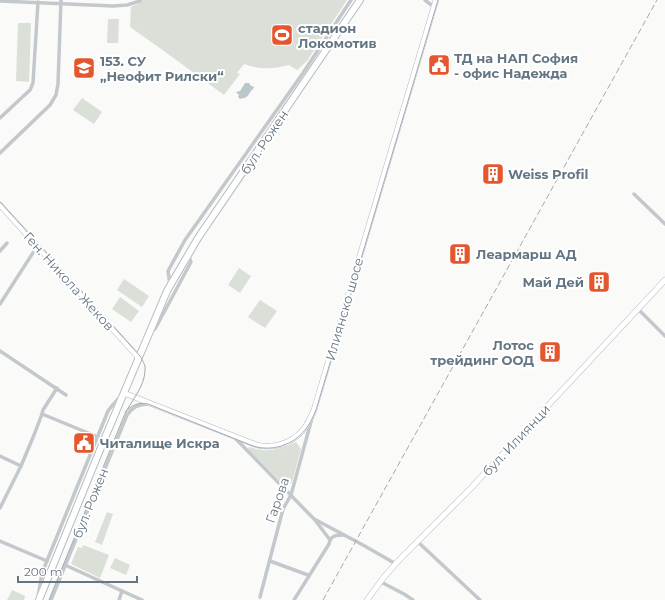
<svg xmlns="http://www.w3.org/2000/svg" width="665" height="600" font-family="Montserrat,sans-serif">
  <rect width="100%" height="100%" fill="#fafaf8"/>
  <!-- green -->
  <g fill="#dadfd7">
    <path d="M 139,0 L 347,0 L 307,61 L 297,70 L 289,65 C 273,69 260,70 244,64 L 237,73 L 240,74 L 224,95 L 157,46 L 130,27 L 131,7 L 140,3 Z"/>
    <path d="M 108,19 L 119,19 L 118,43 L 107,43 Z"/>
    <path d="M 18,23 L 31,23 L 29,82 L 16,81 Z"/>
    <path d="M 82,98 L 102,112 L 94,124 L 73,110 Z"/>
    <path d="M 239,268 L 251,276 L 240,293 L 228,285 Z"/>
    <path d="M 124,279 L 149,296 L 142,307 L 117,290 Z"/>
    <path d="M 120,297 L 139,311 L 131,322 L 112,309 Z"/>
    <path d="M 260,300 L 277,311 L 265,328 L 248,317 Z"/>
    <path d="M 296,442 L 301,449 L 292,482 C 289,486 287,485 283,484 L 248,449 L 249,447 C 268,453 279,450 296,442 Z"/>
    <path d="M 107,512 L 113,514 L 102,545 L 95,542 Z"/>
    <path d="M 83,545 L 109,555 L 100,578 L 71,564 L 78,547 L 82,548 Z"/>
    <path d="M 115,558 L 130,565 L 126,575 L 110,568 Z"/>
    <path d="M 12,590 L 25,596 L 24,600 L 7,600 Z"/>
  </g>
  <!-- water -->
  <path fill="#bbc7cb" d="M 245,83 L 249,83 L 251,86 L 253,86 L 254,88 C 247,94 251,97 240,99 L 238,97 L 239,95 L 236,92 L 240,91 Z"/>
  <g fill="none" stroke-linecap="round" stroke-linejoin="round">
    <!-- secondary casing -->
    <g stroke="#b3babf" stroke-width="6">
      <g id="secondary">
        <path d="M 0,205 L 139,358"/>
        <path d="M 124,393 L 254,444 C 272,450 291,444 303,430 C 308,424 311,417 314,410 L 436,0"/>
        <path d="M 367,600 L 384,577 L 400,559 L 471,488 L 665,280"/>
      </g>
    </g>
    <!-- primary casing -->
    <g stroke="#b5babe" stroke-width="8">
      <path id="primary" d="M 39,600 L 104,440 L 167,291 L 198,238 L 360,0"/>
    </g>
    <!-- street -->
    <g stroke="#c3c8cc" stroke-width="3.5">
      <path d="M 425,0 L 434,7"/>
      <path d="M 0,1 L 113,6 L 127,5 L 140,1"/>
      <path d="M 0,118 L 30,90 L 33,83 L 38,2"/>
      <path d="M 0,153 L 50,105 L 56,95 L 58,84 L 61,0"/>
      <path d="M 634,194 L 665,224"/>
      <path d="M 0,251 L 7,243"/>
      <path d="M 170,285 L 168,271 L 185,240 L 303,73 L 351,0"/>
      <path d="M 0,304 L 38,245"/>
      <path d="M 638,309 L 665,336"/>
      <path d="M 150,333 L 155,329 L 191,262 L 188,254"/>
      <path d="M 0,351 L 66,395"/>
      <path d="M 42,414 L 98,437"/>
      <path d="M 233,436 L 315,520 L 330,540 L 329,544 L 294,600"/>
      <path d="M 0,456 L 21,466"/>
      <path d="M 0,508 L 21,466 L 34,435 L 42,414 L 43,410 L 57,388"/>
      <path d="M 316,520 L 363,545 L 396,564"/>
      <path d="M 330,540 C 333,535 338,535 343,535"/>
      <path d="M 0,541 L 47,561"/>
      <path d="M 418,542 L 480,600"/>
      <path d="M 270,561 L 308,575"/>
      <path d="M 65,565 L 142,600"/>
      <path d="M 381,582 L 404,594 L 413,600"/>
      <path d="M 38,597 L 42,573 L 108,411 L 111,407 L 120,397"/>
      <path d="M 260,597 L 283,509 L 291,495 L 312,418"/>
      <path d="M 51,600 L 127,415 C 132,407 139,404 148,404"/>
      <path d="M 119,600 L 122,591"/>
    </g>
    <!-- secondary -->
    <use href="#secondary" stroke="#fff" stroke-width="5"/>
    <!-- primary -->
    <use href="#primary" stroke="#fff" stroke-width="6"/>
    <!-- tram -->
    <g stroke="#a2aab0" stroke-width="1">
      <path d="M 0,202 L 140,356 C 142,360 146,365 145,370 C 145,387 130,402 124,416 L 49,600"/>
      <path d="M 125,412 C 132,405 138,402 148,404 L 253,446 C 272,452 293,445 305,430 C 310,424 313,417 316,410 L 438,0"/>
    </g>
    <!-- rail -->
    <path stroke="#a2aab0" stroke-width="1" stroke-dasharray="6 3" stroke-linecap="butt" d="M 323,600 L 657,0"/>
  </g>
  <!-- icons -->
  <defs>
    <g id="stadium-square" transform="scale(1.15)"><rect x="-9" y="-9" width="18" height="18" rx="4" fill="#e4572e" stroke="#fff"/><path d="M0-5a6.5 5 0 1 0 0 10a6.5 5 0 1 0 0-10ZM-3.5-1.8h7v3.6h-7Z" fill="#fff"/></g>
    <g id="civic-square" transform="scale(1.15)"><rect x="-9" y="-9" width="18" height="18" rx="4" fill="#e4572e" stroke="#fff"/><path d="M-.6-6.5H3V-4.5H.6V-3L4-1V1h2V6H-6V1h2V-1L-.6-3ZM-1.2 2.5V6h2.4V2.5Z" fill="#fff"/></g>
    <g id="school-square" transform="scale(1.15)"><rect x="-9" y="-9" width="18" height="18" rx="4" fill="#e4572e" stroke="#fff"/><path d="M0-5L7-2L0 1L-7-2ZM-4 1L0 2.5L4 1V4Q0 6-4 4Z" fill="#fff"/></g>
    <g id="building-square" transform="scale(1.15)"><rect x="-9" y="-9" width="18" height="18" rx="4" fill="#e4572e" stroke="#fff"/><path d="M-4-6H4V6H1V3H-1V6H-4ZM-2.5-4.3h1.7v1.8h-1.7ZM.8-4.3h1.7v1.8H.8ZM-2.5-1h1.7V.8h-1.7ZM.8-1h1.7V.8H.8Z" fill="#fff"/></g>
  </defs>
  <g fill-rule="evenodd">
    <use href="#stadium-square" x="282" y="35"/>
    <use href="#civic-square" x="439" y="65"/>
    <use href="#school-square" x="84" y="68"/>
    <use href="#building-square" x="493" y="174"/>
    <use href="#building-square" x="460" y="254"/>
    <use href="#building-square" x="599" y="282"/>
    <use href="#building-square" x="550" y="352"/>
    <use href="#civic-square" x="84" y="443"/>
  </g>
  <g text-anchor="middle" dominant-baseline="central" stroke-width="4" stroke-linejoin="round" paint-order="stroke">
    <!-- poi labels -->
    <g font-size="13" font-weight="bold" fill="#657683" stroke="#fff" text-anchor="start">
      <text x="298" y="28">стадион<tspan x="298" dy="15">Локомотив</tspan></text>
      <text x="454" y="58">ТД на НАП София<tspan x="454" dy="15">- офис Надежда</tspan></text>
      <text x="100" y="61">153. СУ<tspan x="100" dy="15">„Неофит Рилски“</tspan></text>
      <text x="508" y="174">Weiss Profil</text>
      <text x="476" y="254">Леармарш АД</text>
      <text x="584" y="282" text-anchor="end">Май Дей</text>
      <text x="534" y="345" text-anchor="end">Лотос<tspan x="534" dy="15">трейдинг ООД</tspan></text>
      <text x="100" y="443">Читалище Искра</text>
    </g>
    <!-- street labels -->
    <g font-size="13" fill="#657683" stroke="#fff">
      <text transform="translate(264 142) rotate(-56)">бул. Рожен</text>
      <text transform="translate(69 281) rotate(48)">Ген. Никола Жеков</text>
      <text transform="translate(344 309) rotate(-74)">Илиянско шосе</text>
      <text transform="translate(516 440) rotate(-47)">бул. Илиянци</text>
      <text transform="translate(277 500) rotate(-71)">Гарова</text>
      <text transform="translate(90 503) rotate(-68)">бул. Рожен</text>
    </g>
  </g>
  <!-- scale -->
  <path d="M18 576v6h119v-6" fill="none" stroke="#657683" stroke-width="2"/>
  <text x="24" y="576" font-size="12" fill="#657683" stroke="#ffffff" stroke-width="3" paint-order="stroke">200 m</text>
</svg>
